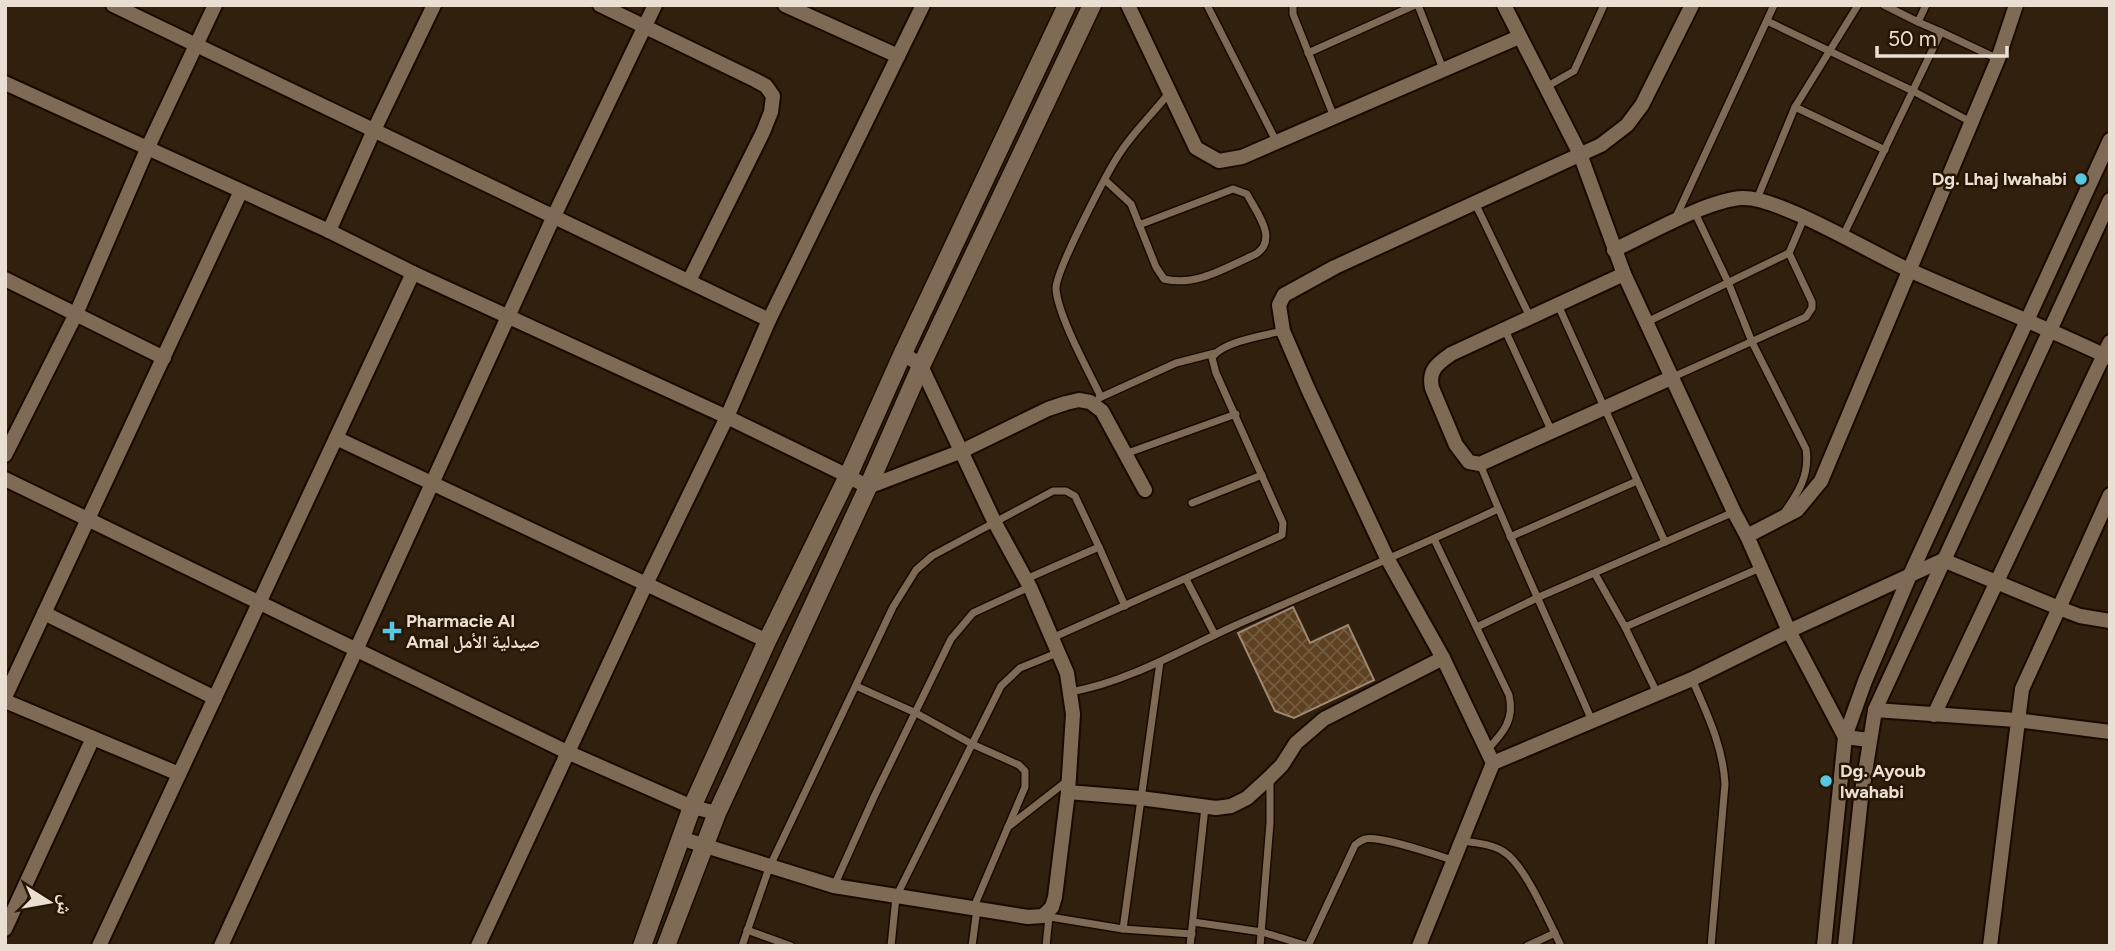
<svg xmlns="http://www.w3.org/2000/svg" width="2115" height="951" font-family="Figtree,'Noto Naskh Arabic',sans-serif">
  <defs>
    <pattern id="building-cross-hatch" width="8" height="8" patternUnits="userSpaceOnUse" patternTransform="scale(1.75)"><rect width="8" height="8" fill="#5e4121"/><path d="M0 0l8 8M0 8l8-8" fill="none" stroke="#755c40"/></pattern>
  </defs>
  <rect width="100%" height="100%" fill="#31200d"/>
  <!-- building -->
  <path fill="url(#building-cross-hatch)" stroke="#9e8873" stroke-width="2" d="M 1293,607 L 1310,643 L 1348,625 L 1374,680 L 1294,718 L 1275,711 L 1238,633 Z"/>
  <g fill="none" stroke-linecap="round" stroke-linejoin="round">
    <!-- service casing -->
    <g stroke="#190900" stroke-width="10">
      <g id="service">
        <path d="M 1207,5 L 1276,141"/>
        <path d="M 1293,5 L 1293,14 L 1334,117"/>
        <path d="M 1418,5 L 1443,69"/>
        <path d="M 1884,5 L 1918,22 L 1926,5"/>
        <path d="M 1767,21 L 1913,91 L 1971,122"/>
        <path d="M 1941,32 L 1998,59"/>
        <path d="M 1308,53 L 1415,5"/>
        <path d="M 1546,87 L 1574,71 L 1604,5"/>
        <path d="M 1795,107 L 1885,150"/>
        <path d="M 1105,180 L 1131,204 L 1156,267 L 1164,279 C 1196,287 1227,267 1256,254 C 1279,239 1256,212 1247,194 L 1233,189 L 1139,225"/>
        <path d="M 1757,199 L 1795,107 L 1858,5"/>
        <path d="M 1475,203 L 1530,317"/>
        <path d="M 1695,213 L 1728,282 L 1752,342 L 1806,449 C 1810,475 1798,493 1784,513"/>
        <path d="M 1676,217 L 1774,5"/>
        <path d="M 1843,236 L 1941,32 L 1918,22"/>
        <path d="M 1558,305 L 1665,542"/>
        <path d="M 1647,322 L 1789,253 L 1804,218"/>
        <path d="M 1505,330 L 1552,432"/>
        <path d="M 1673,377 L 1806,317 L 1812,308 L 1812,302 L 1789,253"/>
        <path d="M 1101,397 C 1088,370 1058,316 1056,289 C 1055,272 1109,168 1122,150 C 1134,132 1155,111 1169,93"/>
        <path d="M 1099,398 L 1176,363 L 1215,353"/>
        <path d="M 1125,454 L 1236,414"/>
        <path d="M 1480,464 C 1515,551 1555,635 1592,721"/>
        <path d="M 1192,503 L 1262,475"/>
        <path d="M 1510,537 L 1637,481"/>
        <path d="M 1434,539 L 1509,695 C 1515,720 1503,733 1487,750"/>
        <path d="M 1595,574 L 1625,627 L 1657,693"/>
        <path d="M 1026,579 L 1099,547 L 1125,606"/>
        <path d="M 1186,579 L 1215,635"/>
        <path d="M 1477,627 L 1539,597 L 1734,512"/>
        <path d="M 1625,627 L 1760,568"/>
        <path d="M 1052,638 L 1282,535 L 1283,523 L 1216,373 L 1212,358 C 1221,342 1265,335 1283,331"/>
        <path d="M 1692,679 C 1707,714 1723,746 1725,784 L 1711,946"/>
        <path d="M 856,686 L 916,713 L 972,744 L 1019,765 L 1025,771 L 1025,787 L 973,909"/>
        <path d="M 1071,692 C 1130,681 1179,651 1234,626 C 1322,587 1411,550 1498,509"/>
        <path d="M 1008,827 L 1067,781"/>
        <path d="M 1462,841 C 1476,843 1492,844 1504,852 C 1525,865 1549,922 1561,946"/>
        <path d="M 834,886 L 874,797 L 951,639 L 973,613 L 1029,587"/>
        <path d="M 1044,916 L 1123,929 L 1192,934"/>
        <path d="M 1193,922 L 1262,932 L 1308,946 L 1355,845 C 1358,843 1361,840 1365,839 C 1379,835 1436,855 1453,860"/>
        <path d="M 1123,929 L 1160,662"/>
        <path d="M 747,930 L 791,946"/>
        <path d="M 742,946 L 769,868 L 893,607 L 916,570 L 932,556 L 1053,491 L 1066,491 L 1075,496 L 1099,547"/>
        <path d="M 891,946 L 896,897 L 1001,686 L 1020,668 L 1057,653"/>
        <path d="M 972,946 L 977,909"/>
        <path d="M 1046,946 L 1049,917"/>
        <path d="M 1190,946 L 1205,807"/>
        <path d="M 1260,946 L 1270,823 L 1270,779"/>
        <path d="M 1527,946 L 1555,933"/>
      </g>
    </g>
    <!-- minor casing -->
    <g stroke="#190900" stroke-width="18">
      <g id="minor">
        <path d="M 113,5 L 769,320"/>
        <path d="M 600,5 L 755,80 L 766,86 L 773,96 L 771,112 L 763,132 L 689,281"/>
        <path d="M 785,5 L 898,56"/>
        <path d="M 1128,5 L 1196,148 L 1219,161 L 1242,157 L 1519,37"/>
        <path d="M 1504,5 L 1580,154 L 1624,274 L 1734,512 L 1747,536 L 1789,631 L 1845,737 L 1869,740"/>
        <path d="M 5,83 L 329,231 L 413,273 L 727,417 L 848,476 L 868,487 L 962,451 L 1048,409 L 1066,403 L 1079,400 L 1090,402 L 1102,411 L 1145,490"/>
        <path d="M 329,231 L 374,130 L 434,5"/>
        <path d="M 1614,250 C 1647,235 1709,199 1743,198 C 1779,197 1871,253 1909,270 C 1976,300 2044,326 2110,358"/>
        <path d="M 1624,274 L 1451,354 C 1437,364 1428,370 1432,388 L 1456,445 L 1469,462 L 1480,464 L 1673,377"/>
        <path d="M 5,279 L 164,358"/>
        <path d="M 903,353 L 921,366 L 995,523 L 1030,587 L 1067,673 L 1073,714 L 1068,792 L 1140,798 L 1216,808 L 1231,806 L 1247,798 L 1269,778 L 1282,765 L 1296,743 L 1324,719 L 1443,658"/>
        <path d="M 336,438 L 767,641"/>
        <path d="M 5,455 L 76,314 L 148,147 L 215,5"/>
        <path d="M 5,479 L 567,752 L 692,807 L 717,813"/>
        <path d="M 1747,536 L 1797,510 L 1821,481 L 1998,59 L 2016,5"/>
        <path d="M 44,613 L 215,698"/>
        <path d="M 5,697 L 241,191"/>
        <path d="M 5,701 L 179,774"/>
        <path d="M 1875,710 L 2016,720 L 2110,732"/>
        <path d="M 1934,715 L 2110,342"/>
        <path d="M 1493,763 L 1443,658 L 1387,558 L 1308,389 L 1283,331 L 1279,305 L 1284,295 L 1335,267 L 1601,145 L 1627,125 L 1642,105 L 1692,5"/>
        <path d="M 680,838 L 834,886 L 1028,917 L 1043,916 L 1052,907 L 1055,897 L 1068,792"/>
        <path d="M 5,929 L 93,738"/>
        <path d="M 99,946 L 413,273"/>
        <path d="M 221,946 L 554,216 L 655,5"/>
        <path d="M 478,946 L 646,584 L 727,417 L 769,320 L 923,5"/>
        <path d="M 1419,946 L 1493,763 L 1692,679 L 1789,631 L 1943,560 L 2059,608 L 2110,495"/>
        <path d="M 1824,946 L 1845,737 L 1865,681 L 1910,575 L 2110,140"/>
        <path d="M 1845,946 L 1861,798 L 1875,710 L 2110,200"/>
        <path d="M 1990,946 L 2022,689 L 2059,608 L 2080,616 L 2110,621"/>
      </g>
    </g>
    <!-- secondary casing -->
    <g stroke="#190900" stroke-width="21">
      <g id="secondary">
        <path d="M 642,946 L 692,807 L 767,641 L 848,476 L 903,353 L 1067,5"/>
        <path d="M 666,946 L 717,813 L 868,487 L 921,366 L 1092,5"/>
      </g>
    </g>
    <!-- service -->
    <use href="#service" stroke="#7f6a55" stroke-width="7"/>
    <!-- minor -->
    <use href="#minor" stroke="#7f6a55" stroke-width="14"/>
    <!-- secondary -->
    <use href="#secondary" stroke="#7f6a55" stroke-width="18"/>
  </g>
  <!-- markers -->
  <g fill="#59c8e4" stroke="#271604" stroke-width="2.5">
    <circle cx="2081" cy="179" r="7"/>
    <path d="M388.5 620.5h7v7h7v7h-7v7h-7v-7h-7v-7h7z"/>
    <circle cx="1826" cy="781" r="7"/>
  </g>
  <g text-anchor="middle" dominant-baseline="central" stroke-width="5" stroke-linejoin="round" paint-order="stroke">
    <!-- poi labels -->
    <g font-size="18" font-weight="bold" fill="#ebdfd3" stroke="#271604" text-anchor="start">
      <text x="2067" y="179" text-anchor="end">Dg. Lhaj lwahabi</text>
      <text x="406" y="621">Pharmacie Al<tspan x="406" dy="21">Amal صيدلية الأمل</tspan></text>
      <text x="1840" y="771">Dg. Ayoub<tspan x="1840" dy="21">lwahabi</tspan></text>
    </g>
  </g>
  <!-- border -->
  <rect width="2115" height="951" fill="none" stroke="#ebdfd3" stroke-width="14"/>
  <!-- north arrow -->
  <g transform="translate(49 902) rotate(101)" stroke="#271604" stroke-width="5" paint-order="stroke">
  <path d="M0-5L12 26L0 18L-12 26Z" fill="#ebdfd3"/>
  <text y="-10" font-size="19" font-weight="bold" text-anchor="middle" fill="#ebdfd3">ش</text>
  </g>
  <!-- scale -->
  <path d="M1877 46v10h130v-10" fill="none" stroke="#ebdfd3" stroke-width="3.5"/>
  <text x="1888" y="46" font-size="21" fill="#ebdfd3" stroke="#271604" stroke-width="5" paint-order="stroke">50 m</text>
</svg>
